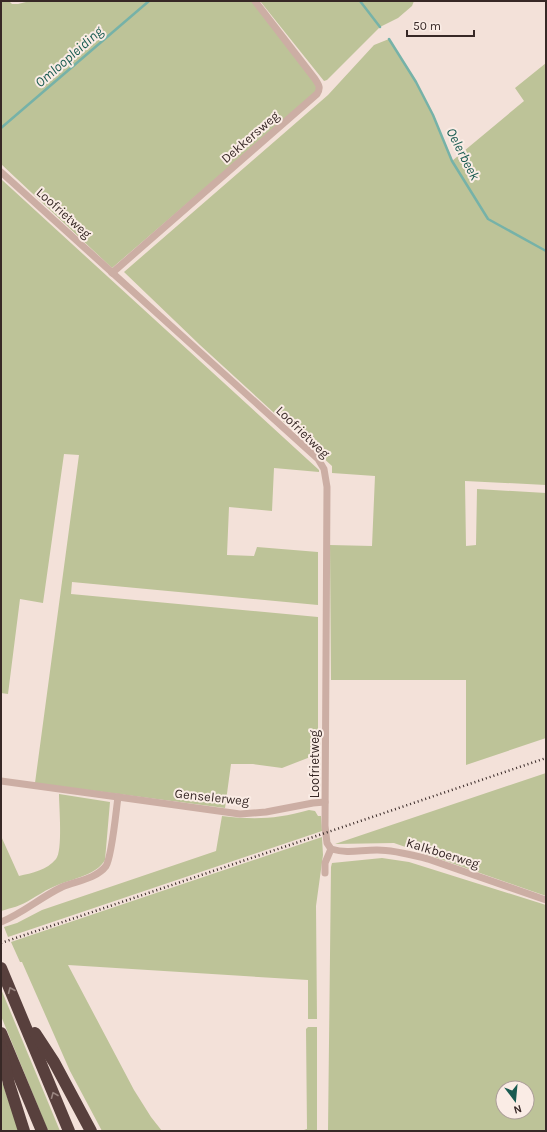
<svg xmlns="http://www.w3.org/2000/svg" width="547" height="1132" font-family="Karla,sans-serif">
  <rect width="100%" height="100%" fill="#f3e1d9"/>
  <!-- green -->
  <g fill="#bdc398" fill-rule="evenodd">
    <path d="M 1,1 L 9,1 L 12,4 L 18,4 L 30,1 L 252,1 L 312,77 L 317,89 L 314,94 L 112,268 L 1,164 Z"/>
    <path d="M 260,1 L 414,1 L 412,6 L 398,18 L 380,27 L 327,80 L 324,81 Z"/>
    <path d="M 389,39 L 416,82 L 433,115 L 452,161 L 524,101 L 515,88 L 546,63 L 546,485 L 465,481 L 466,546 L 476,545 L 477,489 L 546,493 L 546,738 L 466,765 L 466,680 L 331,680 L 330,545 L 372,546 L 375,476 L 332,473 L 332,466 L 200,345 L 124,272 L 328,95 L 374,45 Z"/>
    <path d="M 1,179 L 319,470 L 319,472 L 274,468 L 272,511 L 229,507 L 227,555 L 254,556 L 257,547 L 318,552 L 318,605 L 72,582 L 71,594 L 318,617 L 318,754 L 282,768 L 253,764 L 231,764 L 225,808 L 35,783 L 79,455 L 64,454 L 43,603 L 20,599 L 8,694 L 1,693 Z"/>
    <path d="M 546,773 L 546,896 L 394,843 L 335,844 Z"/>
    <path d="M 59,794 L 110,802 L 105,860 C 95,877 68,879 51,888 C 44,891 37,896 30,900 C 21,906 11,908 1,911 L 1,836 L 19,876 C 32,873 47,870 56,859 C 63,851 59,806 59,794 Z"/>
    <path d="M 309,810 L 315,811 L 318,816 L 321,816 L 322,831 L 8,937 L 4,927 L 17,923 L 42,910 L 216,851 L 222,816 C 256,820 276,819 309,810 Z"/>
    <path d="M 322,837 L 323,855 L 316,906 L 317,1019 L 308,1019 L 308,980 L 68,965 L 134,1090 L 151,1117 L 162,1131 L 102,1131 L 70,1071 L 22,962 L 20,962 L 11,942 Z"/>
    <path d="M 382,858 L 409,862 L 546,905 L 546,1131 L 328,1131 L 331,867 L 332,863 ZM 503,1088 L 527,1088 L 527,1112 L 503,1112 Z"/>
    <path d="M 1,989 L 60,1131 L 48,1131 L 1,1016 Z"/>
    <path d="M 308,1027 L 317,1027 L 317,1131 L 181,1131 L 181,1130 L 304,1130 L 307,1129 L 306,1029 Z"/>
    <path d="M 1,1079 L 19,1131 L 1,1131 Z"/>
  </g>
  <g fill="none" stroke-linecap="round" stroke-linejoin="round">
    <!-- stream -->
    <g stroke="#76b2a8" stroke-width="2.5">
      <path d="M 360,1 L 380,27"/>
      <path d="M 389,39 L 416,82 L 433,115 L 452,161 L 488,219 L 546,251"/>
      <path d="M 1,128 L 149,1"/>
    </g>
    <!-- minor -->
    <g stroke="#ccaea4" stroke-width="7">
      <path d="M 1,172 L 318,459 L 324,469 L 327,487 L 325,826 L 327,843 L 331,849 C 349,854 359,850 377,850 C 395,850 412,855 428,859 L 546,900"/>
      <path d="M 112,273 L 317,94 C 321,88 319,85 315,79 L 255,1"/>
      <path d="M 1,781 L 118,797"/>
      <path d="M 325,873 L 325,863 L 331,849"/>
      <path d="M 1,922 C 23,913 41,897 62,887 C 76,881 96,879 106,866 C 112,856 116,811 118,797 L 240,814 L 266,812 L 313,803 L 325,802"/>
    </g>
    <!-- motorway -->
    <g stroke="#58403d" stroke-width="12">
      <path d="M 1,968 L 69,1131"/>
      <path d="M 1,1033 L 42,1131"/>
      <path d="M 35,1033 L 54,1062 L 91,1131"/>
      <path d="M 1,1047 L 9,1084 L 24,1131"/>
    </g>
    <!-- rail -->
    <path stroke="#372826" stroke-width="2.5" stroke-dasharray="1 3" stroke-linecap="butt" d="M 1,943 L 546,758"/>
  </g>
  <!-- one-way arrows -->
  <defs><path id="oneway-chevron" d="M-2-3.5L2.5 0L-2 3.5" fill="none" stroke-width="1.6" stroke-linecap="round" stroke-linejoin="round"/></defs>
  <g stroke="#998580">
    <use href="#oneway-chevron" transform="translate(11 990) rotate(-113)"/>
    <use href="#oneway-chevron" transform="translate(54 1095) rotate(-112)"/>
  </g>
  <g text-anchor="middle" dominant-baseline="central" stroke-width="4" stroke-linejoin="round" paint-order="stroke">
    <!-- street labels -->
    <g font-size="13" fill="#372826" stroke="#faece5">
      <text transform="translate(250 137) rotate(-41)">Dekkersweg</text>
      <text transform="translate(64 213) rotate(42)">Loofrietweg</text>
      <text transform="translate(303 432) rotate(44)">Loofrietweg</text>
      <text transform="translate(314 764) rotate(-90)">Loofrietweg</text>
      <text transform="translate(212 797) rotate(6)">Genselerweg</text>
      <text transform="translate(443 853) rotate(17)">Kalkboerweg</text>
    </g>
    <!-- water labels -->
    <g font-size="14" font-style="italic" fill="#195b51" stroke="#faece5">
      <text transform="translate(69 57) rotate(-41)">Omloopleiding</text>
      <text transform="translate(463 154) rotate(63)">Oelerbeek</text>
    </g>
  </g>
  <!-- border -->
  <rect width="547" height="1132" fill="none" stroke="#372826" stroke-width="4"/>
  <!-- north arrow -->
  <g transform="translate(515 1100) rotate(164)"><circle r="19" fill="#faece5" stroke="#ac9e99"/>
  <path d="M0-3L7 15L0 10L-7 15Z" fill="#195b51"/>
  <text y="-6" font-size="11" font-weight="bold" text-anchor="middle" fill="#372826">N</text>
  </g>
  <!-- scale -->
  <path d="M407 30v6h67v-6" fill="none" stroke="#372826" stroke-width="2"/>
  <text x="413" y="30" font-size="12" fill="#372826" stroke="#faece5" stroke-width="3" paint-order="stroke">50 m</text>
</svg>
